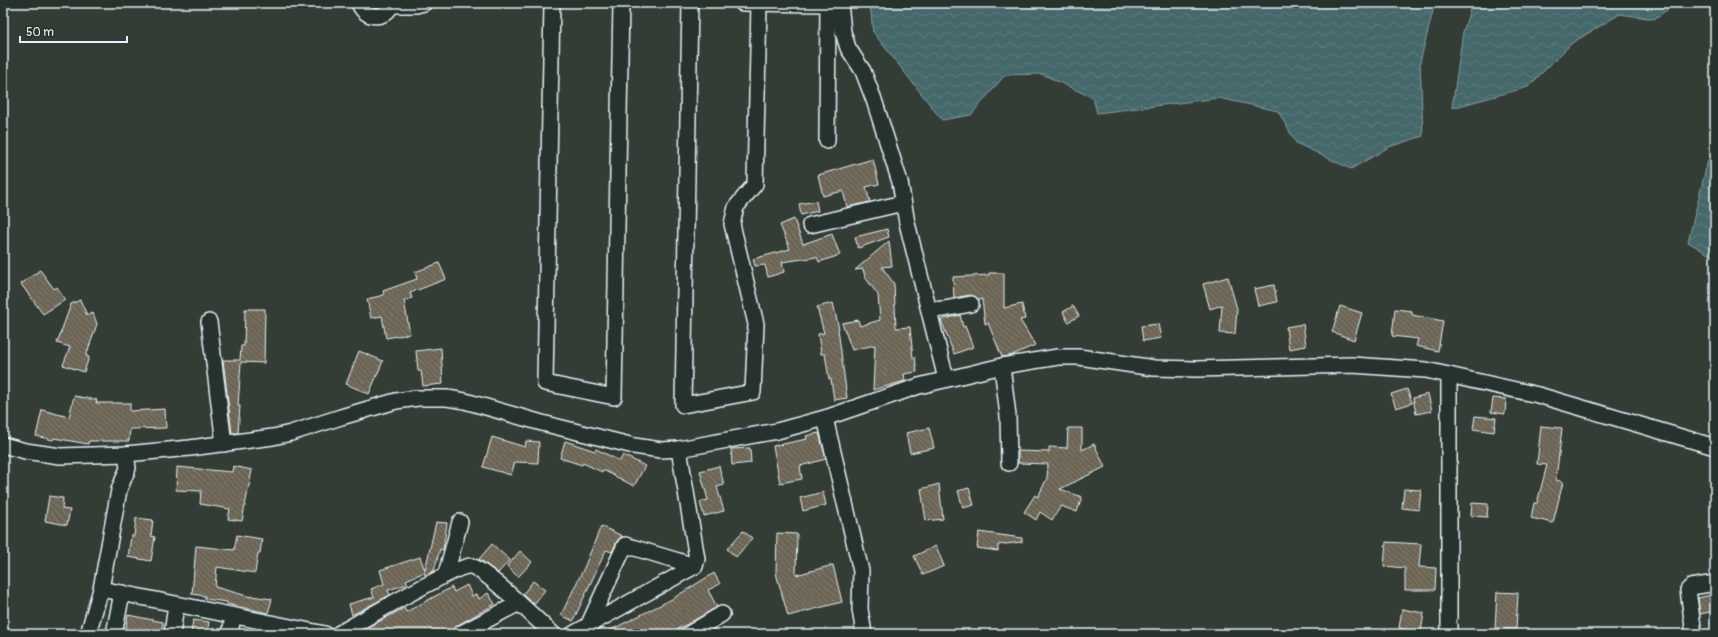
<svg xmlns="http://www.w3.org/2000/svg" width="1718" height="637" font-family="Pangolin,sans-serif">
  <defs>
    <pattern id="water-waves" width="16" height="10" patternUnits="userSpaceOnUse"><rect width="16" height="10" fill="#44676a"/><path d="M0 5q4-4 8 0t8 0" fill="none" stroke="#5f7d80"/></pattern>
    <pattern id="building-back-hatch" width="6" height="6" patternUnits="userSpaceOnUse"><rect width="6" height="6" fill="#6c6554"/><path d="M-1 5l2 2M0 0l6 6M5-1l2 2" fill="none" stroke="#817c6d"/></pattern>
  </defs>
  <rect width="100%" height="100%" fill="#343d35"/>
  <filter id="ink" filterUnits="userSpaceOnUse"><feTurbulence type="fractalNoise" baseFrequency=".025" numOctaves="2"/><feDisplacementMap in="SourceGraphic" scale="8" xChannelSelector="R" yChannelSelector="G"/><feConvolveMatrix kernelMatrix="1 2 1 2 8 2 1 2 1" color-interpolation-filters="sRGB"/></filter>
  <g filter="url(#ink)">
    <!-- water -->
    <g fill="url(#water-waves)" stroke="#869ea3">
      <path d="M 870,3 L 1435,3 L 1420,62 L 1423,136 L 1389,147 L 1351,169 L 1296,143 L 1278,111 L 1219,98 L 1097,113 L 1093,98 L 1042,74 L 1005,75 L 971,115 L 942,120 L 873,32 Z"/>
      <path d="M 1472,3 L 1677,3 L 1654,19 L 1620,14 L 1572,43 L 1528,87 L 1452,108 L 1463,32 Z"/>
      <path d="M 1715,156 L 1715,258 L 1688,242 L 1708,160 Z"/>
    </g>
    <!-- building -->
    <g fill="url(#building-back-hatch)" stroke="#e8f1f8">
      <path d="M 873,159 L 879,184 L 866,187 L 870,202 L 847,207 L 843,191 L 823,196 L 818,175 Z"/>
      <path d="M 816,201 L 818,211 L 801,215 L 799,204 Z"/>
      <path d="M 794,219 L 803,244 L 832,234 L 840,255 L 819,262 L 817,257 L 782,262 L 784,272 L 768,277 L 765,265 L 755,266 L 753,259 L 790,249 L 780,225 Z"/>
      <path d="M 887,229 L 889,237 L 858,248 L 855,237 Z"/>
      <path d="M 889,241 L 892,266 L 882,267 L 894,284 L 896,328 L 910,327 L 913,358 L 915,357 L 917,372 L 904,374 L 905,381 L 873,390 L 875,345 L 852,350 L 842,323 L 858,320 L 860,326 L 880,320 L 878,295 L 865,277 L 863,269 L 855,270 Z"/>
      <path d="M 439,263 L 446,279 L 410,293 L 412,298 L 404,301 L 410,334 L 386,338 L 382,316 L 371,318 L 367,299 L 384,295 L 383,291 L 417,279 L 415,272 Z"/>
      <path d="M 40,270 L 54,289 L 57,287 L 65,300 L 43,314 L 21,284 Z"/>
      <path d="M 989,273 L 1004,273 L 1004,308 L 1022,304 L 1025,319 L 1020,320 L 1035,345 L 1010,356 L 1002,357 L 988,323 L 985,324 L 982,299 L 979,300 L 974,296 L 970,295 L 954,298 L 953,277 L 989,275 Z"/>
      <path d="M 1228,277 L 1237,309 L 1235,334 L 1220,333 L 1222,305 L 1210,309 L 1203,284 Z"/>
      <path d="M 1274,285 L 1277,302 L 1258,306 L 1254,289 Z"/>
      <path d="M 80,300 L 87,315 L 93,313 L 97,324 L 86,356 L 89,357 L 84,372 L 63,365 L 70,347 L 57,343 L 71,304 Z"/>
      <path d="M 833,303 L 839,329 L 838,329 L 847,398 L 834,400 L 831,379 L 829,379 L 825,354 L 821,354 L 818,334 L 824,333 L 817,307 Z"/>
      <path d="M 1073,306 L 1079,316 L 1068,322 L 1063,312 Z"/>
      <path d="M 1340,306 L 1362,313 L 1354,340 L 1332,332 Z"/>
      <path d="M 245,309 L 265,309 L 264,363 L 241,362 L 238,406 L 240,406 L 238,433 L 232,433 L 223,360 L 240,360 L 241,346 L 244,346 Z"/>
      <path d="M 1395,309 L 1412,311 L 1412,315 L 1443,321 L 1438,351 L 1416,346 L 1418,339 L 1392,336 Z"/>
      <path d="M 960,315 L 963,327 L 965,326 L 973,347 L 954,354 L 941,320 Z"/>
      <path d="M 1158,324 L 1161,338 L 1143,341 L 1141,326 Z"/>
      <path d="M 1303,324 L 1306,346 L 1289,349 L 1286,327 Z"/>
      <path d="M 441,348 L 443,384 L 423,386 L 421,371 L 418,371 L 416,351 Z"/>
      <path d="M 359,351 L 383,361 L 369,394 L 346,384 Z"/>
      <path d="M 1407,389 L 1412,403 L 1396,408 L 1391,394 Z"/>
      <path d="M 1428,394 L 1432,411 L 1416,414 L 1413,398 Z"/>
      <path d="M 74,396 L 97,400 L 96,403 L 130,403 L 130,411 L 165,409 L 166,428 L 130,429 L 129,441 L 89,441 L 88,444 L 54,438 L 53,440 L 36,436 L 42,410 L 69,417 Z"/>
      <path d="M 1493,398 L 1506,399 L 1505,414 L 1491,412 Z"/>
      <path d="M 1475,416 L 1496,418 L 1494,432 L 1473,429 Z"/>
      <path d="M 1541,426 L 1562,428 L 1556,480 L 1563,482 L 1553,523 L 1531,518 L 1534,503 L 1537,503 L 1547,465 L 1537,464 Z"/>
      <path d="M 929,428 L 934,448 L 910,453 L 906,433 Z"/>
      <path d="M 1068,428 L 1082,428 L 1082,450 L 1094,444 L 1105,467 L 1060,489 L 1082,497 L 1077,512 L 1061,506 L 1052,520 L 1040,512 L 1036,520 L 1024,512 L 1035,495 L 1038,497 L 1047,478 L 1048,464 L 1018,463 L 1018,451 L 1049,452 L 1049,447 L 1067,448 Z"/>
      <path d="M 819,433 L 826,459 L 800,466 L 802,479 L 780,483 L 773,446 L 807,439 L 806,436 Z"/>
      <path d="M 492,437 L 525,447 L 526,441 L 539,442 L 538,463 L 515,462 L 511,475 L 483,467 Z"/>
      <path d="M 565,441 L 595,451 L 596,449 L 620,461 L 623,455 L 645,466 L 634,486 L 603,470 L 602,472 L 583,463 L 582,465 L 560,458 Z"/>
      <path d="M 750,448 L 751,463 L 732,465 L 731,449 Z"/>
      <path d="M 233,466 L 252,470 L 242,521 L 228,519 L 230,509 L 200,504 L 201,491 L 176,490 L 177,467 L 232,472 Z"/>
      <path d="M 719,466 L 724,485 L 717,487 L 724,511 L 704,516 L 700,502 L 708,500 L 700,471 Z"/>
      <path d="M 939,484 L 943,519 L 926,521 L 921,489 Z"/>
      <path d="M 969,488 L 974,505 L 963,508 L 958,491 Z"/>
      <path d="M 1404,489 L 1421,490 L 1419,510 L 1402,508 Z"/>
      <path d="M 823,492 L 826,505 L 803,511 L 800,498 Z"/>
      <path d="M 49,496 L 63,498 L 62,509 L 70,510 L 67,525 L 45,521 Z"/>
      <path d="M 1472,503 L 1488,504 L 1487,517 L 1471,516 Z"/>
      <path d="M 136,518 L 153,520 L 151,536 L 155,537 L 151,561 L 128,557 L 131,536 L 134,536 Z"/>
      <path d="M 436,522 L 447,523 L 443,550 L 440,549 L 434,571 L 426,575 L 424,574 L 425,572 L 406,580 L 408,584 L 388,590 L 390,595 L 352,615 L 349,604 L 374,597 L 371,589 L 384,584 L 380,570 L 420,557 L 425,570 Z"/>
      <path d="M 601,526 L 622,536 L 617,541 L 612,552 L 606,550 L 573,621 L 561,615 L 584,568 Z"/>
      <path d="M 743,531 L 752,538 L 736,557 L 727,549 Z"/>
      <path d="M 979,532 L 1022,538 L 1022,542 L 998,545 L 998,551 L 977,548 Z"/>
      <path d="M 777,533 L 797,534 L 796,575 L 833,565 L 842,602 L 788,616 L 776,573 Z"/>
      <path d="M 237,535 L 262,539 L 260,553 L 258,553 L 255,573 L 217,567 L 215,587 L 251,597 L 251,596 L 272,599 L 268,613 L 227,604 L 227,602 L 205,599 L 205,596 L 192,594 L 196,546 L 234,550 Z"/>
      <path d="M 1386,542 L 1421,544 L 1419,567 L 1436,568 L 1435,590 L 1405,590 L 1405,568 L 1384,566 Z"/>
      <path d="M 492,544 L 510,560 L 498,573 L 479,559 Z"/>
      <path d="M 936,546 L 944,566 L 923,575 L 914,556 Z"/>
      <path d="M 520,551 L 532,562 L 518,577 L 507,566 Z"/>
      <path d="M 714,573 L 720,584 L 708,590 L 717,607 L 691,622 L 669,634 L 603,634 L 672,599 Z"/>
      <path d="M 533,581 L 545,590 L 534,604 L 523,594 Z"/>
      <path d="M 467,585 L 472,596 L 477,594 L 479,599 L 488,593 L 495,604 L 456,626 L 452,630 L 451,634 L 361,634 L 360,632 L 404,608 L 406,612 L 452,587 L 454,592 Z"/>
      <path d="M 1497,592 L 1518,593 L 1516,629 L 1495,628 Z"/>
      <path d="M 1715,594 L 1715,611 L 1700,614 L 1698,598 Z"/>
      <path d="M 1402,609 L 1424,613 L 1421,632 L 1399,628 Z"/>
      <path d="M 128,615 L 163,622 L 161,634 L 125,634 Z"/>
      <path d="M 193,620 L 209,622 L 207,634 L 191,634 Z"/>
    </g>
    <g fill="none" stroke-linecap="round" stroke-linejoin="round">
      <!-- minor casing -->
      <g stroke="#e8f1f8" stroke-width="18">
        <g id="minor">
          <path d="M 359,3 C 365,20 387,20 392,3"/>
          <path d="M 552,3 L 545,383 L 614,397 L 621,3"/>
          <path d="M 690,3 L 683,405 L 753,392 L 756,324 L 732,224 L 736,207 L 755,184 L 759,3"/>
          <path d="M 742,3 L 828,4"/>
          <path d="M 840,3 L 843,32 L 848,48 L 863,71 L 874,100 L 900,182 L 907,223 L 946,379"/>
          <path d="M 392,5 L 416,5 L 424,3"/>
          <path d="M 827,141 L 828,3"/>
          <path d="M 810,225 L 903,203"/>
          <path d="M 930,310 L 944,309 L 971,304"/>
          <path d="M 209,322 L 224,444"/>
          <path d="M 1002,366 L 1008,416 L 1009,463"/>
          <path d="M 825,418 L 861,571 L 860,609 L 864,634"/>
          <path d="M 3,445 L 25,451 L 60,456 L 126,454 L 190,448 L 273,437 L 291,433 L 341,417 L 396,401 L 418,398 L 447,398 L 465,401 L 542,423 L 634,446 L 661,450 L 679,449 L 777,431 L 825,418 L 919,386 L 1002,366 L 1058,357 L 1079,357 L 1154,368 L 1196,369 L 1352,365 L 1426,370 L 1538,395 L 1715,447"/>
          <path d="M 446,574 L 460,522"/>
          <path d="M 101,589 L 325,634"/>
          <path d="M 588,626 L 625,545 L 695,566"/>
          <path d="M 88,634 L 101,589 L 119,490 L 128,468 L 126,454"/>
          <path d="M 114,634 L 122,593"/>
          <path d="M 172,634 L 176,605"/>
          <path d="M 230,634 L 233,616"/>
          <path d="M 338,634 C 356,624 459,564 471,566 C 486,570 538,621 553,634"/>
          <path d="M 460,634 L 519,603"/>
          <path d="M 573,634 L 695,566 L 697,559 L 679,449"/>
          <path d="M 689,634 L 722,614"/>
          <path d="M 1449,634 L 1449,375"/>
          <path d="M 1694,634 L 1688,590 L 1691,587 L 1715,583"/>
        </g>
      </g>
      <!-- minor -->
      <use href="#minor" stroke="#26332d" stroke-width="15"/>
    </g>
  </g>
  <!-- margin -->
  <rect width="1718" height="637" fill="none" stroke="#26332d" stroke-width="16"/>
  <rect x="8" y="8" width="1702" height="621" fill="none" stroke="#e8f1f8" stroke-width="1.5" filter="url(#ink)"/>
  <!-- scale -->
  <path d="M20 36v6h107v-6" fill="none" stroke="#e8f1f8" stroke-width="2"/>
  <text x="26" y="36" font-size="12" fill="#e8f1f8" stroke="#26332d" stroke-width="3" paint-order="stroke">50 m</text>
</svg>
